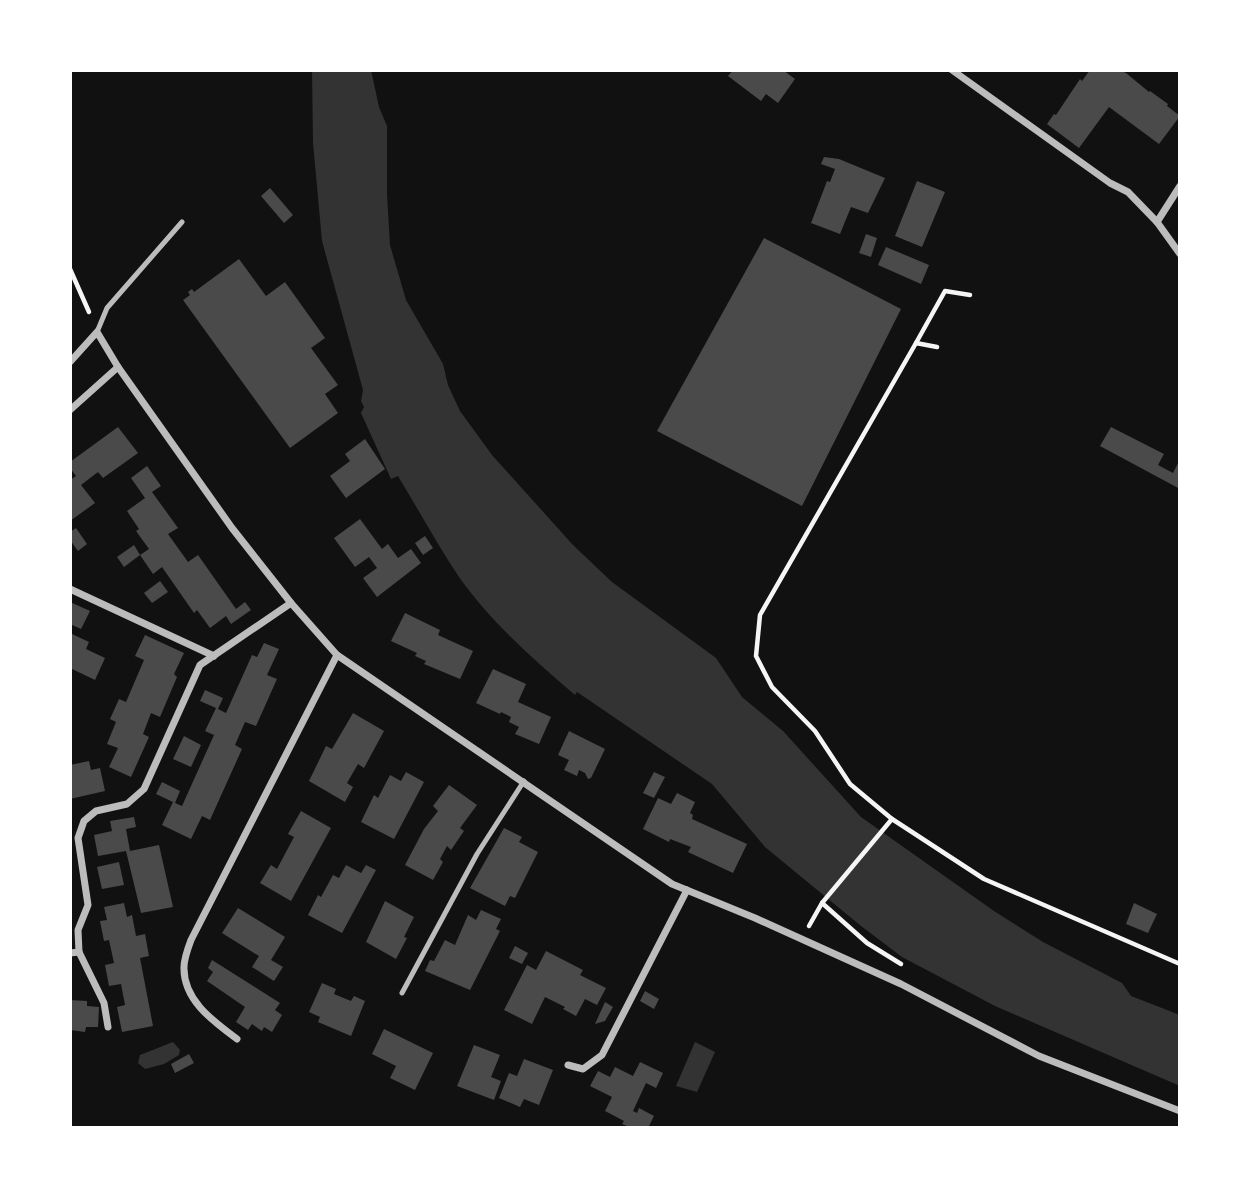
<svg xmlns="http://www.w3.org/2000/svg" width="1250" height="1198" font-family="Commissioner,sans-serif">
  <rect width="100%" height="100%" fill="#111"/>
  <!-- water -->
  <g fill="#333">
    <path d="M 312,70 L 371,70 L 379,107 L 387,126 L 387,194 L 390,245 L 406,300 L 443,364 L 448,385 L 460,411 L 492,455 L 573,545 L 612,582 L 716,658 L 742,697 L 783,731 L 861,817 L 994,911 L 1043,942 L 1122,983 L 1131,996 L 1180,1015 L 1180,1086 L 995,1006 L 902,957 L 861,926 L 765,847 L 712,784 L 577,692 L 575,695 C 533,659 491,622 459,577 C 437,544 418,509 398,476 L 391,479 L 361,413 L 364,407 L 361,401 L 363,390 L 322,241 L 313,143 Z"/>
    <path d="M 173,1042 L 180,1050 L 179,1055 L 164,1064 L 145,1069 L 138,1063 L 140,1055 Z"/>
    <path d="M 695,1042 L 715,1052 L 697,1092 L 676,1086 Z"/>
  </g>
  <!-- building -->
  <g fill="#4a4a4a">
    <path d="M 733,70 L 783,70 L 795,79 L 778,103 L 766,94 L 761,101 L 728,76 Z"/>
    <path d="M 1090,70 L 1119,70 L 1126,73 L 1149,92 L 1150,91 L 1168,104 L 1167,106 L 1180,116 L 1159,144 L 1109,107 L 1079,148 L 1047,124 L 1054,114 L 1056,115 L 1080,79 L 1082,81 Z"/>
    <path d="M 824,157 L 839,159 L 885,178 L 868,213 L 851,207 L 840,234 L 811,223 L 827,181 L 830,182 L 835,169 L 821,164 Z"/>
    <path d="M 917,181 L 945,192 L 922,247 L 895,236 Z"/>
    <path d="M 270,188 L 293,215 L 284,223 L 261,196 Z"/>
    <path d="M 866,234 L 877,238 L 871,257 L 859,253 Z"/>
    <path d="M 764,238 L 901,309 L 802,506 L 657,431 Z"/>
    <path d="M 886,247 L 929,265 L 921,284 L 878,265 Z"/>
    <path d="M 239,259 L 266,296 L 285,282 L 325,338 L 311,348 L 338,385 L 325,394 L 338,413 L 290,448 L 183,300 L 190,295 L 188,292 L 192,289 L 194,292 Z"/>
    <path d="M 118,427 L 138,453 L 103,478 L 98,472 L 81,485 L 95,503 L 70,521 L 70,480 L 76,476 L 70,468 L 70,462 Z"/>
    <path d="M 1111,427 L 1164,454 L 1158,465 L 1173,473 L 1180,459 L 1180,489 L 1100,446 Z"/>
    <path d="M 365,439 L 385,469 L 346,498 L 330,476 L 350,461 L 345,454 Z"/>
    <path d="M 147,466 L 161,486 L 152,492 L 178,528 L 168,534 L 188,562 L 198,555 L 236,609 L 245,602 L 251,610 L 231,624 L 226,616 L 210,628 L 197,610 L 194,613 L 162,567 L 153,574 L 140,555 L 124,567 L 117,557 L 134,545 L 140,555 L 149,549 L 136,531 L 139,529 L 127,511 L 145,498 L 131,478 Z"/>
    <path d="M 360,519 L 382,549 L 388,544 L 398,558 L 411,549 L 421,563 L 377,597 L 363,578 L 377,568 L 369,557 L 355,567 L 334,538 Z"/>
    <path d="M 76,528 L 87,544 L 78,551 L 70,540 L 70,532 Z"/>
    <path d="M 425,536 L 433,548 L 423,555 L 415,543 Z"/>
    <path d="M 160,581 L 168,592 L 152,603 L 144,593 Z"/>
    <path d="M 70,602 L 90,611 L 81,629 L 70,624 Z"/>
    <path d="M 405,613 L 440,630 L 438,635 L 473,651 L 460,679 L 424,664 L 426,661 L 415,656 L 417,653 L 391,641 Z"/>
    <path d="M 70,633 L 89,642 L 86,649 L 105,658 L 95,680 L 70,668 Z"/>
    <path d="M 145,635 L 184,653 L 174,674 L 177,677 L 160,717 L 151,713 L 143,734 L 149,737 L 131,777 L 109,767 L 118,748 L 107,744 L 116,722 L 110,719 L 119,699 L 126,702 L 144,660 L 135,656 Z"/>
    <path d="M 264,643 L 279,649 L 267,675 L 277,679 L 256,726 L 245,722 L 235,745 L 242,749 L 210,820 L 202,816 L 191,839 L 162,825 L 173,802 L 156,794 L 162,782 L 180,791 L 175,803 L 182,806 L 214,735 L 205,731 L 216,708 L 200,701 L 205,690 L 223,698 L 218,709 L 226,713 L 252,655 L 257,657 Z"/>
    <path d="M 493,669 L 526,684 L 518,702 L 551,717 L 539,744 L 515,734 L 519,727 L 509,722 L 511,717 L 501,712 L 500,714 L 476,703 Z"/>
    <path d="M 353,713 L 384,731 L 364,768 L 358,764 L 347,783 L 353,787 L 345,802 L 309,781 L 326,746 L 332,749 Z"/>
    <path d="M 569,731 L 605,749 L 591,778 L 588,779 L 585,773 L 579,770 L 577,776 L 564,770 L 569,760 L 558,755 Z"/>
    <path d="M 184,736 L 201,745 L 191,767 L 173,759 Z"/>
    <path d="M 89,761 L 91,770 L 100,768 L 105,791 L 70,799 L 70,765 Z"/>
    <path d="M 406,772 L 424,782 L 394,839 L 361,822 L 374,795 L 378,798 L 390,775 L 401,781 Z"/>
    <path d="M 654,772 L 665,777 L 654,798 L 643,793 Z"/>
    <path d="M 449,785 L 477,805 L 460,828 L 464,831 L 451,850 L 447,846 L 440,859 L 443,862 L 433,880 L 405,865 L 424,829 L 438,811 L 433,806 Z"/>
    <path d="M 677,793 L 695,802 L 690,813 L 693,815 L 692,819 L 747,844 L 733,873 L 688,852 L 691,847 L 670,839 L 669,842 L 643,829 L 658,798 L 671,804 Z"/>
    <path d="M 301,811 L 331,828 L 291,901 L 260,883 L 271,865 L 277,869 L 294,837 L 288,834 Z"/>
    <path d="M 134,817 L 136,827 L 126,829 L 130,851 L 159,845 L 173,907 L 141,913 L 126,851 L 98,856 L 94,835 L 112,831 L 110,821 Z"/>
    <path d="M 504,828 L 522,837 L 519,842 L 538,852 L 515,898 L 510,896 L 505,906 L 470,888 Z"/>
    <path d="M 119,862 L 124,885 L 102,889 L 97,867 Z"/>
    <path d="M 346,865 L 361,873 L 366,865 L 376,870 L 342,933 L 308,915 L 318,895 L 321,897 L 333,875 L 339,878 Z"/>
    <path d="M 385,901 L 414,917 L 404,937 L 407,938 L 396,959 L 366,942 Z"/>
    <path d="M 124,903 L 127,917 L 132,915 L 136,936 L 145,934 L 149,956 L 140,958 L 153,1026 L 122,1032 L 117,1007 L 125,1005 L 121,984 L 109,986 L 105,965 L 114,963 L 109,940 L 104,941 L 100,921 L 107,920 L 104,907 Z"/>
    <path d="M 1134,903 L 1157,914 L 1148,933 L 1126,924 Z"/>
    <path d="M 238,908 L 285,937 L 271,960 L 283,967 L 274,981 L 252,967 L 259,956 L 222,933 Z"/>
    <path d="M 481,910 L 501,919 L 496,929 L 500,931 L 470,990 L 425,971 L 430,960 L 434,961 L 445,940 L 455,945 L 468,915 L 476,920 Z"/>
    <path d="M 515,946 L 528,953 L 522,964 L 509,958 Z"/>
    <path d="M 546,951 L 583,970 L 580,975 L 606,988 L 597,1005 L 585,999 L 576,1016 L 563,1009 L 565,1007 L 545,997 L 532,1024 L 504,1010 L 527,965 L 536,970 Z"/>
    <path d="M 212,960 L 280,1003 L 275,1010 L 282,1015 L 272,1032 L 264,1027 L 262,1031 L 252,1024 L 248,1030 L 236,1022 L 245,1007 L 207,981 L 213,972 L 208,968 Z"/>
    <path d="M 322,983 L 336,989 L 334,994 L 351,1001 L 354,996 L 365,1001 L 351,1036 L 318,1022 L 320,1017 L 309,1012 Z"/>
    <path d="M 645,991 L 659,999 L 654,1009 L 640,1001 Z"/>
    <path d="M 70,1000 L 87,1001 L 87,1006 L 99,1007 L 98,1027 L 86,1027 L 85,1032 L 70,1030 Z"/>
    <path d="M 605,1002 L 613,1007 L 605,1021 L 595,1024 Z"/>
    <path d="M 384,1029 L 433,1053 L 415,1090 L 390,1078 L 396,1066 L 372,1054 Z"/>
    <path d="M 474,1045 L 500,1055 L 491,1077 L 501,1081 L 494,1100 L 457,1086 Z"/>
    <path d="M 189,1054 L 194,1063 L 175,1073 L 171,1064 Z"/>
    <path d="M 524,1059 L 553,1070 L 539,1105 L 524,1099 L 520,1107 L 499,1098 L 509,1073 L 517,1076 Z"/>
    <path d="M 640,1062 L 663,1073 L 656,1088 L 646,1083 L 633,1111 L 637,1113 L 639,1108 L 654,1116 L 648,1128 L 632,1128 L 622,1124 L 624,1121 L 605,1111 L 612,1097 L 590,1086 L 598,1071 L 610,1077 L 615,1067 L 633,1076 Z"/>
  </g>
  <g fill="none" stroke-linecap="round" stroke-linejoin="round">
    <!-- path -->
    <g stroke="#f5f5f5" stroke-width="4.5">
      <path d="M 70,269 L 89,312"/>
      <path d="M 916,343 L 945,291 L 970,295"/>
      <path d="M 937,347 L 916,343 L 760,615 L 756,656 L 772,687 L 815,731 L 850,784 L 892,819 L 984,879 L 1180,964"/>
      <path d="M 822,903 L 867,943 L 901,964"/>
      <path d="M 809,926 L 822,903 L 892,819"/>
    </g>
    <!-- service -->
    <g stroke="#bcbcbc" stroke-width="5">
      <path d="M 97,332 L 107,308 L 182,222"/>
      <path d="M 402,993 L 477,854 L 524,781"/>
    </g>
    <!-- minor -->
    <g stroke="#bcbcbc" stroke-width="7">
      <path d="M 952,70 L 1110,183 L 1128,192 L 1157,222 L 1180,254"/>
      <path d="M 1157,222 L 1180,186"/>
      <path d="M 70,362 L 97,332 L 118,367 L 232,528 L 291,603 L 337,655 L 672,884 L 755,918 L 901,984 L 1039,1056 L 1180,1111"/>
      <path d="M 70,410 L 118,367"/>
      <path d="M 70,589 L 214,656"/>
      <path d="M 79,952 L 104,1003 L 108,1027"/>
      <path d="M 70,953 L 79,952 L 78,930 L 88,905 L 78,838 L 84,821 L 96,811 L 127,804 L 144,789 L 200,665 L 291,603"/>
      <path d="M 237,1039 C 213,1021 183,1000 184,967 C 184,959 188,948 191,940 L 337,655"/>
      <path d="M 568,1065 L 583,1069 L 602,1055 L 687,890"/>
    </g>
  </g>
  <!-- border -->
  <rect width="1250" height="1198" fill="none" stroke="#ffffff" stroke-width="144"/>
</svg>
